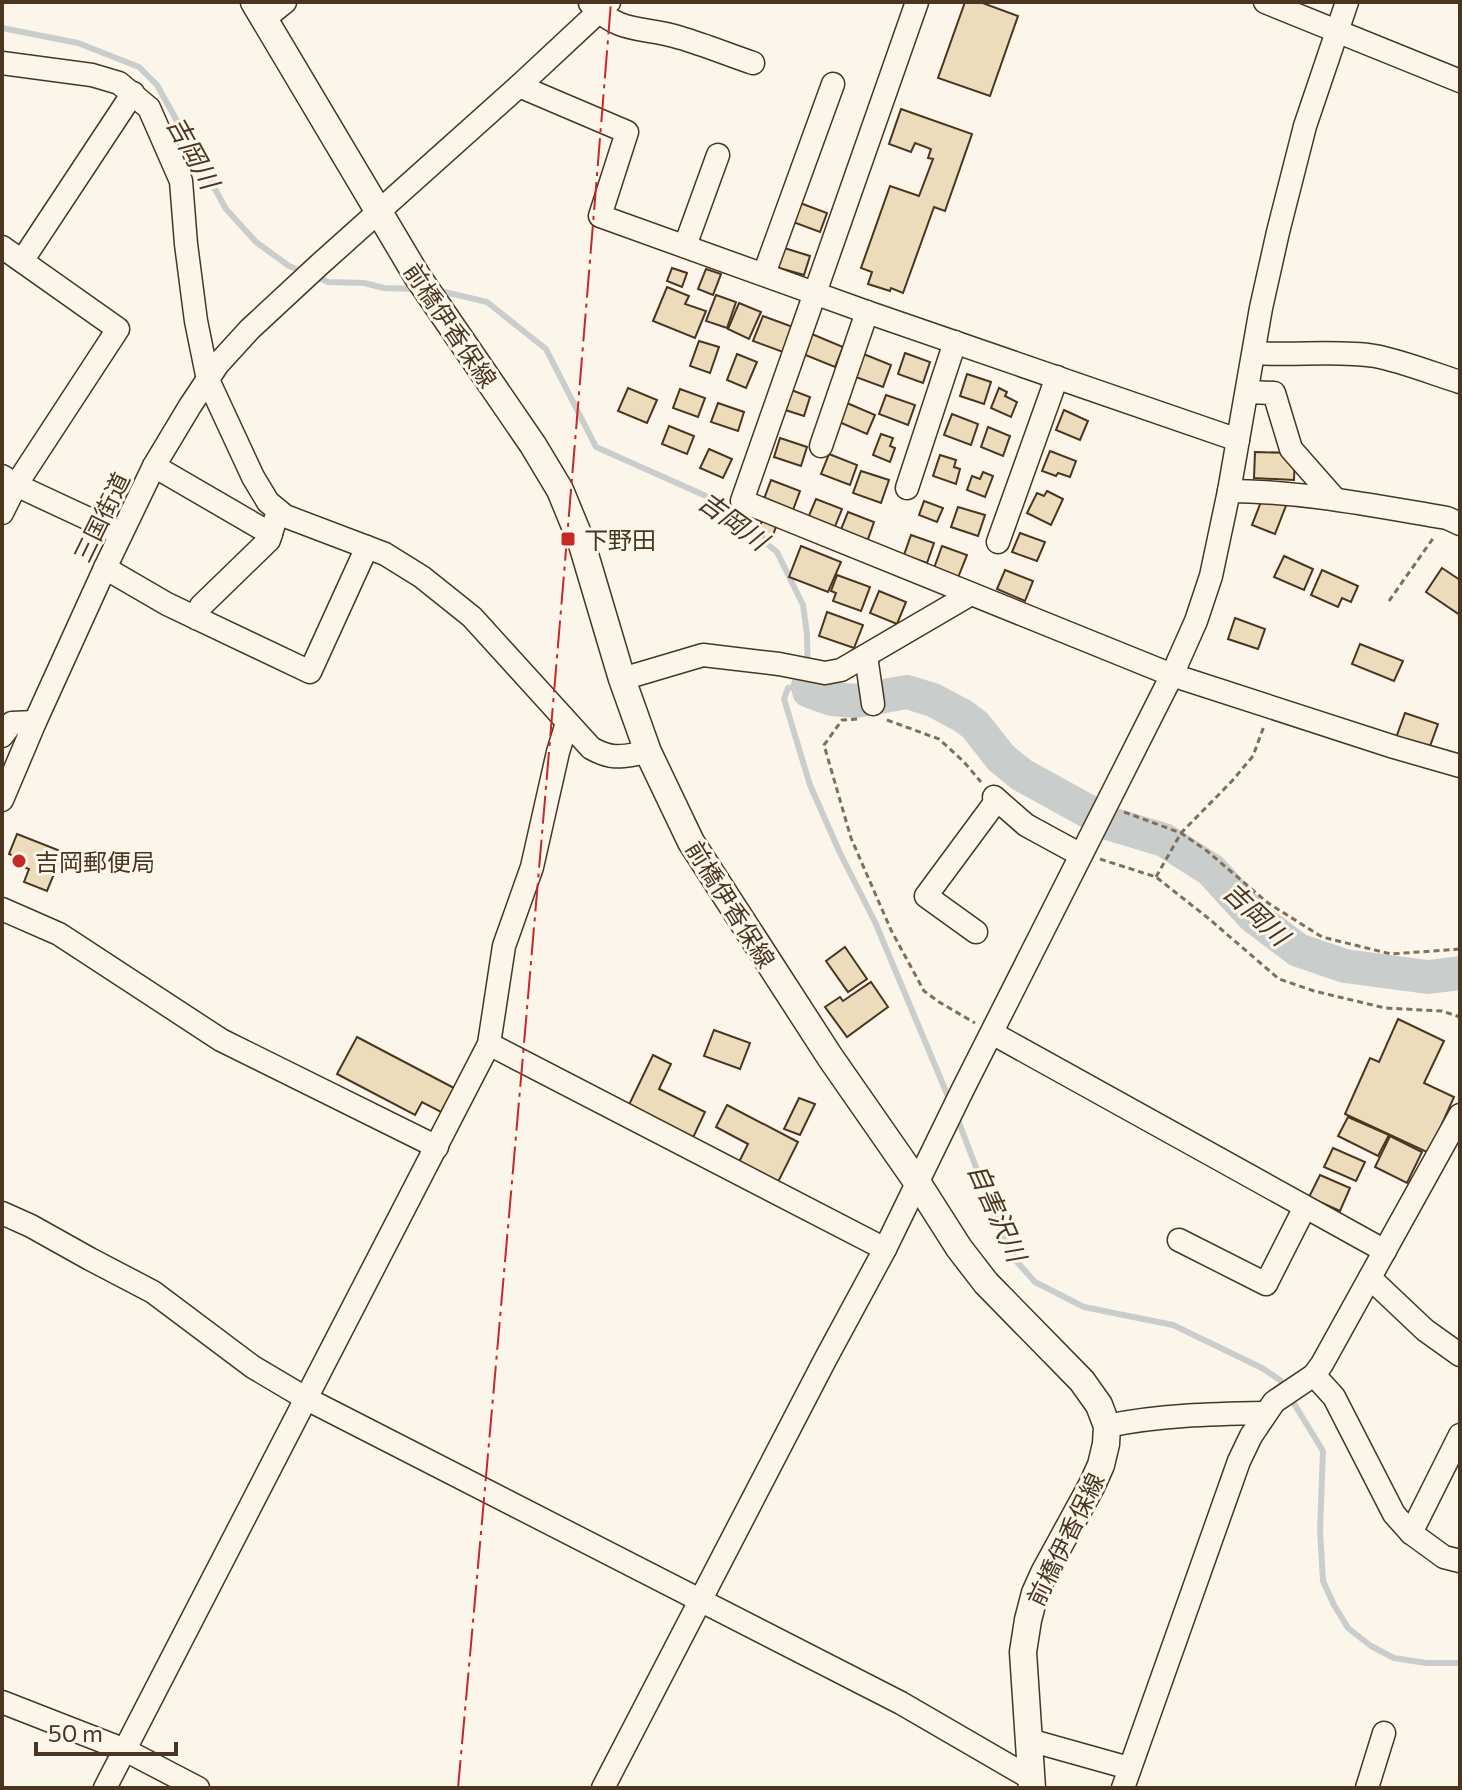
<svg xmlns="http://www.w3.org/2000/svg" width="1462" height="1790" font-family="Commissioner,'Noto Sans JP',sans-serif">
  <rect width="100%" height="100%" fill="#fbf6e9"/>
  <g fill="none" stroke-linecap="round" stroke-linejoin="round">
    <!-- stream -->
    <g stroke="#c9cecd" stroke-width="6">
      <path d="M 2,28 L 78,43 L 139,67 L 157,85 L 226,209 L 256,242 L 289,266 L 304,272"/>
      <path d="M 314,276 L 328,282 L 364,283 L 384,288 L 417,289"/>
      <path d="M 436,290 L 487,302 L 546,349 L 596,447 L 706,496 L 777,552 L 803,605 L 807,634 L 808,686 L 788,688 L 784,699 L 810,785 L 840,853 L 875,922 L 950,1101"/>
      <path d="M 956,1115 L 999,1227 L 1017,1262 L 1035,1282 L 1084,1307 L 1173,1325 L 1262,1368 L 1280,1380 L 1284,1387"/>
      <path d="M 1290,1397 L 1323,1451 L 1320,1530 L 1323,1581 L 1334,1605 L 1348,1628 L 1371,1646 L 1394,1658 L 1426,1663 L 1460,1663"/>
    </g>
    <!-- river -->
    <path stroke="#c9cecd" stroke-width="34" d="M 808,686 L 809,691 L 832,699 L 856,701 L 907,692 L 933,700 L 963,716 L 975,725 L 1001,758 L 1022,775 L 1111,824 L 1164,840 L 1211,870 L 1253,916 L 1298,950 L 1345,966 L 1428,977 L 1460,973"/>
  </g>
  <!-- building -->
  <g fill="#ecdcbc" stroke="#4a3520" stroke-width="2">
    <path d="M 965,2 L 980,2 L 1018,16 L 990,96 L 938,78 Z"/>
    <path d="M 901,109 L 972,134 L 945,211 L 934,207 L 903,293 L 891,288 L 890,291 L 868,284 L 872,272 L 861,268 L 890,186 L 919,196 L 933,159 L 928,158 L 931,149 L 915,143 L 911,152 L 889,144 Z"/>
    <path d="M 800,203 L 827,213 L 820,232 L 793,222 Z"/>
    <path d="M 781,247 L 810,256 L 804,275 L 776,267 Z"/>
    <path d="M 672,268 L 687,273 L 682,287 L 667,281 Z"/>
    <path d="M 706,269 L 721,274 L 713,295 L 698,289 Z"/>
    <path d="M 667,287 L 689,296 L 685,304 L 706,311 L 695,338 L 653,321 Z"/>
    <path d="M 716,295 L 736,302 L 727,328 L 706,321 Z"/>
    <path d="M 739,303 L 761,312 L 749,339 L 728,329 Z"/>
    <path d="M 763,316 L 793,327 L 783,352 L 753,341 Z"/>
    <path d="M 807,332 L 843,347 L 835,367 L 798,352 Z"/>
    <path d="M 699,341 L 719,347 L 710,373 L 690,366 Z"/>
    <path d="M 861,353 L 891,365 L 883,387 L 853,376 Z"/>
    <path d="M 905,353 L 930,362 L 923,383 L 898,374 Z"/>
    <path d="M 737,354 L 757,362 L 746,388 L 727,380 Z"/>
    <path d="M 967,374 L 991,382 L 984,404 L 960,396 Z"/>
    <path d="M 628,388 L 657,400 L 647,423 L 618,411 Z"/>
    <path d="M 786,388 L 810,397 L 804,416 L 779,408 Z"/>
    <path d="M 999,388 L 1007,392 L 1005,396 L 1017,402 L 1011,417 L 991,408 Z"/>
    <path d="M 680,389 L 705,398 L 698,417 L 673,408 Z"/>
    <path d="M 886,395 L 915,405 L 908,425 L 879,414 Z"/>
    <path d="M 718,403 L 744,412 L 738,431 L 711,422 Z"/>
    <path d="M 847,403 L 875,415 L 867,434 L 839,422 Z"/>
    <path d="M 1064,410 L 1088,421 L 1080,440 L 1056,430 Z"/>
    <path d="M 952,414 L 978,424 L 971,445 L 944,435 Z"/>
    <path d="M 669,426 L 694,436 L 687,454 L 662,444 Z"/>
    <path d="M 988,427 L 1010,436 L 1003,456 L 981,447 Z"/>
    <path d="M 881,434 L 893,438 L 890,446 L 895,448 L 890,462 L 873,455 Z"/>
    <path d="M 780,438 L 807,447 L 801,466 L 774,457 Z"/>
    <path d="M 709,449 L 732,459 L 723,478 L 700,468 Z"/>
    <path d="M 1050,451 L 1076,461 L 1070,477 L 1058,473 L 1056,476 L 1042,471 Z"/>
    <path d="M 1255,452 L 1295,453 L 1294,480 L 1254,478 Z"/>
    <path d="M 829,454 L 857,465 L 850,485 L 821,474 Z"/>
    <path d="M 940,455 L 956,460 L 954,467 L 960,469 L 956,484 L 933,476 Z"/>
    <path d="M 861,471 L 889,480 L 881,503 L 853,493 Z"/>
    <path d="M 983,472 L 993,476 L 985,497 L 967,490 L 972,476 L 980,479 Z"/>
    <path d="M 771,480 L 800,491 L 793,510 L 764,499 Z"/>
    <path d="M 1047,491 L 1063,499 L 1051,525 L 1027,513 L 1037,493 L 1044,496 Z"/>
    <path d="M 1264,494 L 1287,503 L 1275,534 L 1252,525 Z"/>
    <path d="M 816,499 L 842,509 L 834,529 L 808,518 Z"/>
    <path d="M 924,501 L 943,508 L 937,522 L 919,515 Z"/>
    <path d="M 958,507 L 985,515 L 978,536 L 951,527 Z"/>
    <path d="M 848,512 L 874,522 L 867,542 L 840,532 Z"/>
    <path d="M 762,521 L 776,527 L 771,540 L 756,534 Z"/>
    <path d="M 1020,533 L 1045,542 L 1037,561 L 1012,552 Z"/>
    <path d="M 911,535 L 934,543 L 927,563 L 904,555 Z"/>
    <path d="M 801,546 L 841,562 L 828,592 L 789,577 Z"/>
    <path d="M 942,546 L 967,555 L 957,580 L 933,571 Z"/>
    <path d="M 1284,556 L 1313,569 L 1304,590 L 1274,577 Z"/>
    <path d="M 1442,568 L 1460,580 L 1460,615 L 1426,592 Z"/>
    <path d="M 1005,570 L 1033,581 L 1025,601 L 997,589 Z"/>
    <path d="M 1322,570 L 1358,586 L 1351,602 L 1342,598 L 1338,607 L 1311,595 Z"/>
    <path d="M 837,575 L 870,587 L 861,611 L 833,601 L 836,593 L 831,591 Z"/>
    <path d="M 879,591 L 906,602 L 897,624 L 870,613 Z"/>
    <path d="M 827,612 L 863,625 L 854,648 L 819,636 Z"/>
    <path d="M 1235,618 L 1265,629 L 1258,649 L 1228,639 Z"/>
    <path d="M 1360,644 L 1403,661 L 1394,681 L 1352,664 Z"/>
    <path d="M 1405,713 L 1438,724 L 1429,749 L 1396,738 Z"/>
    <path d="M 17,834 L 63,852 L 47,891 L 24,882 L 29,869 L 14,863 L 16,857 L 9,854 Z"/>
    <path d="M 845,947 L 867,979 L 848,992 L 826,961 Z"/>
    <path d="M 871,982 L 888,1007 L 847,1037 L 825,1007 L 840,997 L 843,1001 Z"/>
    <path d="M 1398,1019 L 1444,1041 L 1424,1083 L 1454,1097 L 1429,1153 L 1345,1114 L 1370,1058 L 1379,1062 Z"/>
    <path d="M 714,1030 L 750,1043 L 740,1069 L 704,1056 Z"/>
    <path d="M 357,1037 L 454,1088 L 441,1112 L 422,1102 L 415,1115 L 337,1074 Z"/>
    <path d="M 653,1055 L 671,1064 L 659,1089 L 705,1112 L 691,1142 L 626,1111 Z"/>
    <path d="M 799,1098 L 815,1104 L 800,1135 L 784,1129 Z"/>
    <path d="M 727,1105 L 798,1142 L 775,1188 L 736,1168 L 748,1144 L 716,1127 Z"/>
    <path d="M 1348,1117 L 1389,1135 L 1378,1156 L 1338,1136 Z"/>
    <path d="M 1390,1136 L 1422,1152 L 1407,1183 L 1375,1167 Z"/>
    <path d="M 1333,1148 L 1365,1162 L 1356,1181 L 1324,1167 Z"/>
    <path d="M 1320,1175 L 1350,1188 L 1340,1211 L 1309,1197 Z"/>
  </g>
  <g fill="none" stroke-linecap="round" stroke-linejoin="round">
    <!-- minor casing -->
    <g stroke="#4a3520" stroke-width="25">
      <g id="minor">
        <path d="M 917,2 L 742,501 L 1172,675 L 1394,747 L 1460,766"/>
        <path d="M 1265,2 L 1460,81"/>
        <path d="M 590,3 C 620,35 644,26 681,38 C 705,45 729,55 753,63"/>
        <path d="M 264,19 L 285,2"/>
        <path d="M 2,63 L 92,75 L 119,83 L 149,108 L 181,181 L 186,244 L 196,321 L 208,380 L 253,477 L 268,502 L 285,516 L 385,554 L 422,577 L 472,617 L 591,748 C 614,761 623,756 648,752"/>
        <path d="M 519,86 L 627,132 L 600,216 L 867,312 L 1238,440"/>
        <path d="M 685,246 L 718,155"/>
        <path d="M 2,247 L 118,329 L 16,485 L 2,513"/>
        <path d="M 22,261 L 133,93"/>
        <path d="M 764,274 L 833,84"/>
        <path d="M 1255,353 C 1294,356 1336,350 1375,356 C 1402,361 1434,374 1460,382"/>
        <path d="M 1247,392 L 1274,393 L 1291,449 L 1335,499"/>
        <path d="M 821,446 L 867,312"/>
        <path d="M 154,466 L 271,534"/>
        <path d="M 2,476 L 16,485 L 121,534"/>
        <path d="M 907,488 L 955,342"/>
        <path d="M 1229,491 C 1302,491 1375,506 1447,518 L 1460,524"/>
        <path d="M 998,542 L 1057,377"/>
        <path d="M 105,568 L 167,604 L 310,672 L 367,547"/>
        <path d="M 196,618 L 201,606 L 269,540 L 278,511"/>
        <path d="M 866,656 L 873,704"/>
        <path d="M 622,679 L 703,655 L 779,664 L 825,673 L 841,670 L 971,594"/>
        <path d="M 2,736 L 12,723 L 35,722"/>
        <path d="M 994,797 L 1026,825 L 1081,855"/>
        <path d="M 2,800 L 35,722 L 105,568 L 154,466 L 190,406 L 218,364 L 250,329 L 319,265 L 519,86 L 609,2"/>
        <path d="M 2,909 L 59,934 L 221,1040 L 437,1147"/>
        <path d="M 976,932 L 926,896 L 997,800"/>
        <path d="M 992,1033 L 1385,1251"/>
        <path d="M 489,1044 L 885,1249"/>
        <path d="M 2,1213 L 31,1226 L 90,1259 L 153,1292 L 253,1367 L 307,1399 L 901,1703 L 1032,1779"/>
        <path d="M 1179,1240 L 1266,1284 L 1305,1207"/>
        <path d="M 1370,1278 L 1425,1330 L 1460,1355"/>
        <path d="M 1314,1375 L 1334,1397 L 1394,1514 L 1411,1533 L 1444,1557 L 1460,1561"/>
        <path d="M 1107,1426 C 1159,1415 1212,1414 1265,1413"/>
        <path d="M 1411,1533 L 1460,1435"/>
        <path d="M 2,1702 L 125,1750 L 198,1788"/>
        <path d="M 1029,1740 L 1129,1768"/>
        <path d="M 105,1788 L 489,1044 L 504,946 L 532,867 L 558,752 L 567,723"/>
        <path d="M 603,1788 L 825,1360 L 885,1249 L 962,1091 L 1172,675 L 1196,621 L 1211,576 L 1229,491 L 1261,308 L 1278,232 L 1305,126 L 1347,2"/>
        <path d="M 1123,1788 L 1239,1461 L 1251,1436 L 1274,1402 L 1314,1375 L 1322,1364 L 1460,1115"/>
        <path d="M 1367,1788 L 1384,1733"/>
      </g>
    </g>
    <!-- major casing -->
    <g stroke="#4a3520" stroke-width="29">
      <path id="major" d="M 254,2 L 417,276 L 533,445 L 560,490 L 581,541 L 622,679 L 648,752 L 691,842 L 830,1057 L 917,1182 L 959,1248 L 986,1283 L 1082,1381 L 1099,1405 L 1107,1426 L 1106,1444 L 1101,1465 L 1092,1485 L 1044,1573 L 1035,1593 L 1028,1620 L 1023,1652 L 1032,1788"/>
    </g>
    <!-- path -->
    <g stroke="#7f6f5c" stroke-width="3" stroke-dasharray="6 4" stroke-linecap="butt">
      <path d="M 1389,601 L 1434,537"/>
      <path d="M 857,719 L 842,720 L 824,745 L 851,838 L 891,930 L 924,991 L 939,1002 L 975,1023"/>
      <path d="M 887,720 L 939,739 L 964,762 L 981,782"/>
      <path d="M 1124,812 L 1181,833 L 1207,851 L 1268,903 L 1322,937 L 1391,954 L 1460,949"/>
      <path d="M 1100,859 L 1156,877 L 1208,918 L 1279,979 L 1314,991 L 1385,1008 L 1442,1011 L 1460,1017"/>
      <path d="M 1156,877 L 1181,833 L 1232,781 L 1253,756 L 1264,726"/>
    </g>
    <!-- minor -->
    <use href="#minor" stroke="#fbf6e9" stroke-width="22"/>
    <!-- major -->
    <use href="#major" stroke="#fbf6e9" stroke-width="26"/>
    <!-- power -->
    <path stroke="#c62828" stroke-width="2" stroke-dasharray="28 6 4 6" stroke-linecap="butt" d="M 458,1788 C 512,1193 563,598 611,2"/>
  </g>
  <!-- markers -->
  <g fill="#c62828" stroke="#fbf6e9" stroke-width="3">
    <rect x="560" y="531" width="16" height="16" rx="4"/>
    <circle cx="19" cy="861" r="8"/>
  </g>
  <g text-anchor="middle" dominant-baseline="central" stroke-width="6" stroke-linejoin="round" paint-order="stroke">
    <!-- street labels -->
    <g font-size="24" fill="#4a3520" stroke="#fbf6e9">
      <text transform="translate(451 325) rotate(56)">前橋伊香保線</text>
      <text transform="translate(101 517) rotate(-64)">三国街道</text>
      <text transform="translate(731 904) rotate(58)">前橋伊香保線</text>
      <text transform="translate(1065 1539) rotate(-64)">前橋伊香保線</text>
    </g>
    <!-- poi labels -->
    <g font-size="24" fill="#4a3520" stroke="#fbf6e9" text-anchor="start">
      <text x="584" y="539">下野田</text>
      <text x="35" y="861">吉岡郵便局</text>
    </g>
    <!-- water labels -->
    <g font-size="26" font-style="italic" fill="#4a3520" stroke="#fbf6e9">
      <text transform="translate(194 152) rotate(61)">吉岡川</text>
      <text transform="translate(734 520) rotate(36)">吉岡川</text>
      <text transform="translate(1257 913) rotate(43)">吉岡川</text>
      <text transform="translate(998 1212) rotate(66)">自害沢川</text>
    </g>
  </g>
  <!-- border -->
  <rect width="1462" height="1790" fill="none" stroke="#4a3520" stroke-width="8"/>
  <!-- scale -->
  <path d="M36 1742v12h140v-12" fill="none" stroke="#4a3520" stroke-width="4"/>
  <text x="48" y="1742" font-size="24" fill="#4a3520" stroke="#fbf6e9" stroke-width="6" paint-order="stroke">50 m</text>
</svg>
